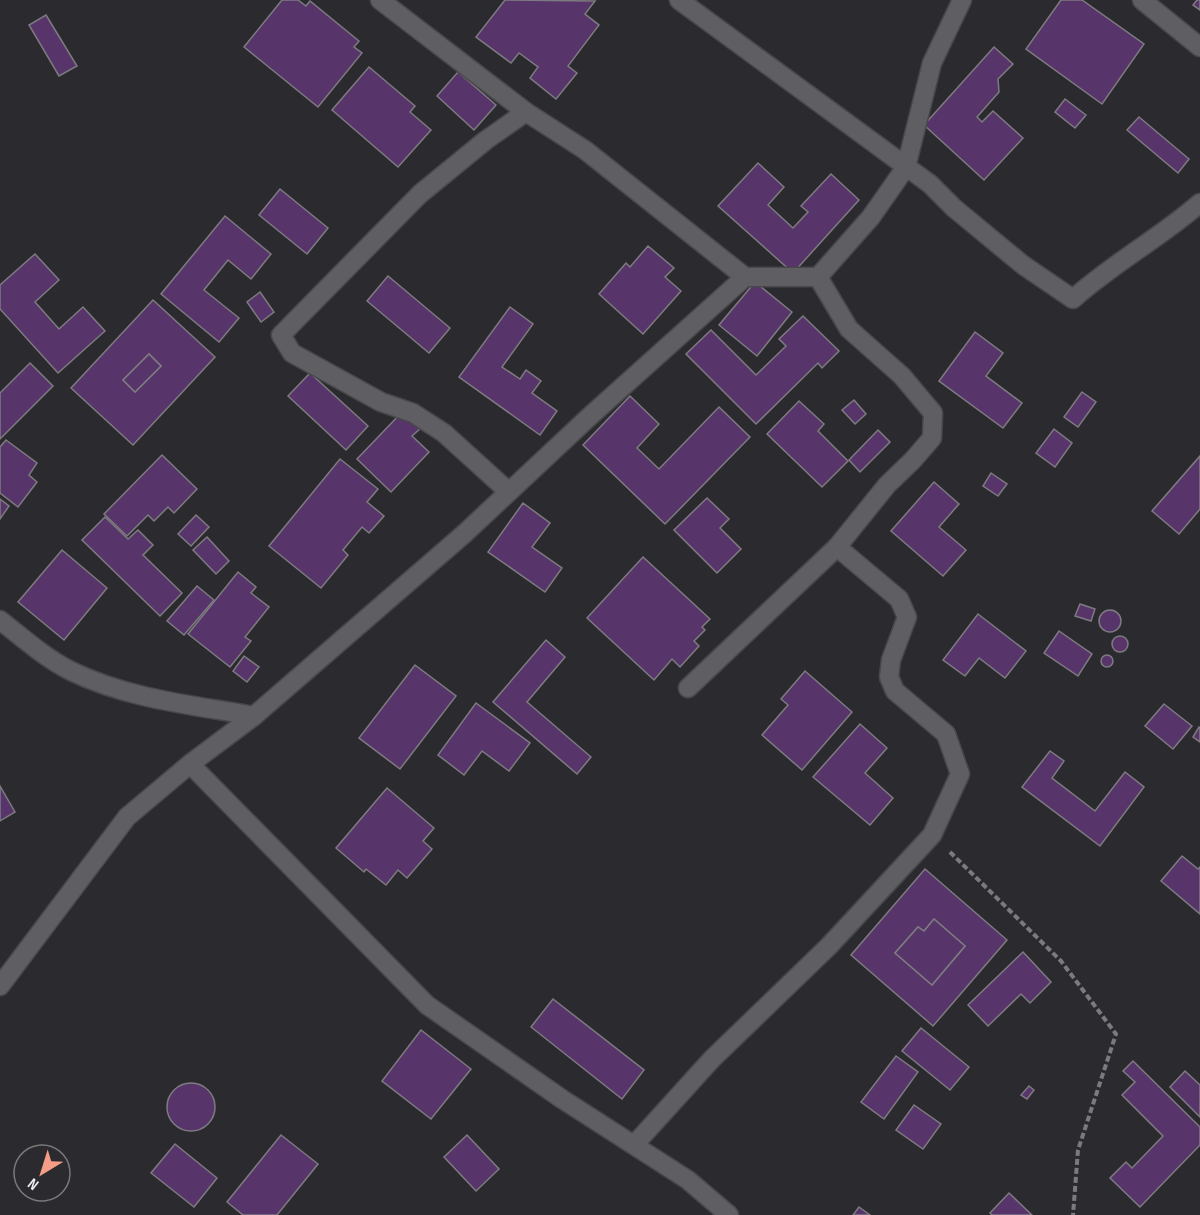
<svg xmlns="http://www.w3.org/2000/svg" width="1200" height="1215" font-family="'Sofia Sans Condensed',sans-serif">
  <rect width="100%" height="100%" fill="#2b2b2f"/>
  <!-- building -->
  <g fill="#57356b" stroke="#7e7b80" stroke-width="1.5" fill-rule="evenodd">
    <path d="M 282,0 L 298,0 L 306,6 L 310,1 L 359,41 L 354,47 L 362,53 L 318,107 L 244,47 Z"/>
    <path d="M 505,0 L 595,1 L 585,14 L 599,25 L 568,66 L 577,73 L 556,99 L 530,78 L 538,67 L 519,53 L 511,63 L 476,37 Z"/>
    <path d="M 1061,0 L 1082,0 L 1144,44 L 1102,104 L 1026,49 Z"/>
    <path d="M 1197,0 L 1200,0 L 1200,10 L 1193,5 Z"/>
    <path d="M 46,15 L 77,66 L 59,76 L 29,25 Z"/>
    <path d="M 994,47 L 1013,64 L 998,79 L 999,92 L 977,117 L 982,122 L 993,111 L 1023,138 L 984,180 L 924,125 Z"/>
    <path d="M 369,67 L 415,106 L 410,112 L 431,130 L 398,167 L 332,110 Z"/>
    <path d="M 458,72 L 496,105 L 474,130 L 437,96 Z"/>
    <path d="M 1065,99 L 1086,115 L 1075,128 L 1055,112 Z"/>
    <path d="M 1139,117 L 1189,159 L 1178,173 L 1127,130 Z"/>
    <path d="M 758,163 L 784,187 L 768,205 L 793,228 L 808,212 L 801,206 L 831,174 L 859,200 L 793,273 L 718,206 Z"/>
    <path d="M 280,189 L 328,228 L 307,254 L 259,215 Z"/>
    <path d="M 225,216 L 271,254 L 251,279 L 228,260 L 204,290 L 239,318 L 219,342 L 161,294 Z"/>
    <path d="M 648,246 L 674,268 L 665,277 L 681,291 L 643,334 L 599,294 L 626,263 L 630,267 Z"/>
    <path d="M 35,254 L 59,280 L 35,302 L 59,329 L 83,307 L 105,331 L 58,373 L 0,309 L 0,285 Z"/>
    <path d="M 388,276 L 450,328 L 429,353 L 367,301 Z"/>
    <path d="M 755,282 L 792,312 L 757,356 L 719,325 Z"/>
    <path d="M 260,292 L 274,312 L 261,322 L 247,302 Z"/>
    <path d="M 153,300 L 215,357 L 133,445 L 71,388 ZM 149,354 L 161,366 L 135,392 L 123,380 Z"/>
    <path d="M 510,307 L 533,324 L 502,367 L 520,379 L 526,370 L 541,381 L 532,393 L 557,411 L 540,435 L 459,377 Z"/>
    <path d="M 803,316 L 839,351 L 822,368 L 818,363 L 756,424 L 686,354 L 711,330 L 756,375 L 786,346 L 779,339 Z"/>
    <path d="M 975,332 L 1003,353 L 986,376 L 1022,403 L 1003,428 L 939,381 Z"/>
    <path d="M 149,354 L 161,366 L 135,392 L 123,380 Z"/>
    <path d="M 30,363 L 53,386 L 0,439 L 0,393 Z"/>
    <path d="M 310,373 L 368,426 L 346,450 L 288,396 Z"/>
    <path d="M 1082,392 L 1096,402 L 1078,427 L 1064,417 Z"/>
    <path d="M 630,396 L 659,424 L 637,448 L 659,469 L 719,407 L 750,437 L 665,524 L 583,445 Z"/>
    <path d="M 854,400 L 866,414 L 855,424 L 842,410 Z"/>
    <path d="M 799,401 L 824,424 L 818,431 L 848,461 L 822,487 L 767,434 Z"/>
    <path d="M 403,411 L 421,428 L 412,436 L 429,452 L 391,492 L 357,459 Z"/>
    <path d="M 1054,429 L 1072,443 L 1055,467 L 1036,453 Z"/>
    <path d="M 878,430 L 890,442 L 860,472 L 849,460 Z"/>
    <path d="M 6,440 L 37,463 L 29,475 L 37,482 L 18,507 L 0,493 L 0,447 Z"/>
    <path d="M 162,455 L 197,489 L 174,513 L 168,507 L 154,521 L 148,515 L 127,536 L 104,514 Z"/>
    <path d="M 1200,456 L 1200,509 L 1179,534 L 1152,511 Z"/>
    <path d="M 340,459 L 378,489 L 367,502 L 384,516 L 369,533 L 362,527 L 343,550 L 348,555 L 321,588 L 269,546 Z"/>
    <path d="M 991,473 L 1007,484 L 998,496 L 983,486 Z"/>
    <path d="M 934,482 L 959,504 L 939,527 L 966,550 L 943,576 L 891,531 Z"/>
    <path d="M 707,498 L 729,519 L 720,528 L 741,549 L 717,573 L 674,530 Z"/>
    <path d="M 0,499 L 9,506 L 0,519 Z"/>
    <path d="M 523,503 L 550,523 L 532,547 L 562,568 L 545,592 L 488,552 Z"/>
    <path d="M 196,515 L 209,527 L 191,546 L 178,534 Z"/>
    <path d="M 105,517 L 128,539 L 138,530 L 153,545 L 143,555 L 182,593 L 160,616 L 82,540 Z"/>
    <path d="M 207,537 L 229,561 L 216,574 L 193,550 Z"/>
    <path d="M 62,550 L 107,588 L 64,640 L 18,602 Z"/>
    <path d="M 643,557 L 710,619 L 702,627 L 705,630 L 694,641 L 699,646 L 680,667 L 672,659 L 654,680 L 587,618 Z"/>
    <path d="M 238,572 L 256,587 L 251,593 L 269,607 L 245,637 L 251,641 L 230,667 L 188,634 Z"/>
    <path d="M 197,586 L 214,600 L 184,635 L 167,621 Z"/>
    <path d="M 1080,604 L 1095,609 L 1091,621 L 1075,616 Z"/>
    <circle cx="1110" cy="621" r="11"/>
    <path d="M 978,614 L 1026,651 L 1005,678 L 979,658 L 965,676 L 943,660 Z"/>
    <path d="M 1059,631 L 1092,654 L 1078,676 L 1044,653 Z"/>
    <circle cx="1120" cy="644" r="8"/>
    <path d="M 546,640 L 565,657 L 527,702 L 591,757 L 577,774 L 493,702 Z"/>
    <circle cx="1107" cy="661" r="6"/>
    <path d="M 244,656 L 259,667 L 247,682 L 233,671 Z"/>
    <path d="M 415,665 L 456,696 L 400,769 L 359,738 Z"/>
    <path d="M 805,671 L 852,712 L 802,770 L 762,735 L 788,705 L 781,699 Z"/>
    <path d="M 476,703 L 530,743 L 509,771 L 482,751 L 464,775 L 438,755 Z"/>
    <path d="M 1164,704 L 1192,726 L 1173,749 L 1145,726 Z"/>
    <path d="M 860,724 L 887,748 L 865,773 L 893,798 L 870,825 L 813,777 Z"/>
    <path d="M 1199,727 L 1200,728 L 1200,742 L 1193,737 Z"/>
    <path d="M 1050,751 L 1064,761 L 1052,778 L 1095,811 L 1125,772 L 1144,787 L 1100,846 L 1022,787 Z"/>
    <path d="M 0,786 L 15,812 L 0,821 Z"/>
    <path d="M 387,788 L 434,828 L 423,841 L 432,849 L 407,878 L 398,870 L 386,885 L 366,869 L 364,872 L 336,848 Z"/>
    <path d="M 1182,856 L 1198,869 L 1200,867 L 1200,914 L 1161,881 Z"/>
    <path d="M 925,869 L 1007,940 L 933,1026 L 851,955 ZM 934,919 L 965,946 L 932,985 L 895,953 L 918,927 L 924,931 Z"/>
    <path d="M 934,919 L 965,946 L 932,985 L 895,953 L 918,927 L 924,931 Z"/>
    <path d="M 1023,952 L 1051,982 L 1030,1003 L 1021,994 L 988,1026 L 968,1005 Z"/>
    <path d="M 553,999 L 644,1070 L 622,1099 L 531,1027 Z"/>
    <path d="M 921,1028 L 969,1067 L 950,1090 L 902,1051 Z"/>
    <path d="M 421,1030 L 471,1069 L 431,1119 L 382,1081 Z"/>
    <path d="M 896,1056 L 918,1072 L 884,1119 L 861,1102 Z"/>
    <path d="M 1133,1061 L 1200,1127 L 1200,1145 L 1140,1207 L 1110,1178 L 1126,1162 L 1132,1168 L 1163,1136 L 1122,1095 L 1135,1082 L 1123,1071 Z"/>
    <path d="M 1185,1071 L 1200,1085 L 1200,1117 L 1170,1087 Z"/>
    <circle cx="191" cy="1107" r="24"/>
    <path d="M 1029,1086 L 1034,1090 L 1027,1099 L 1021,1095 Z"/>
    <path d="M 914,1105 L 941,1124 L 923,1149 L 896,1130 Z"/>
    <path d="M 281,1135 L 318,1164 L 277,1215 L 243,1215 L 227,1202 Z"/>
    <path d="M 467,1135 L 499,1169 L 476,1191 L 444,1157 Z"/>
    <path d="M 175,1144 L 217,1178 L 194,1207 L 151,1173 Z"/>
    <path d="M 1009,1193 L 1032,1215 L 992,1215 L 990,1213 Z"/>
    <path d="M 859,1207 L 870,1215 L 853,1215 Z"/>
  </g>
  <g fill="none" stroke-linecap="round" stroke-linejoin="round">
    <!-- street casing -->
    <g stroke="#48474b" stroke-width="21">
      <g id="street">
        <path d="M 380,0 L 526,112"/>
        <path d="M 679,0 L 930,184 L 954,208 L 1023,265 L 1073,299 C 1113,263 1160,238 1200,203"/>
        <path d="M 1142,0 L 1200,47"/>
        <path d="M 509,492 L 444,433 L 413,413 L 381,402 L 292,353 L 281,335 L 420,194 L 486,140 L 526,112 L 585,150 L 745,277"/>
        <path d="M 0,620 C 23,638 45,658 71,671 C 128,699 193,705 254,716"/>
        <path d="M 688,688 L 837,547 L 887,485 L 913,460 L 932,438 L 933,413 L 902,376 L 849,329 L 818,277"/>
        <path d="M 190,764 L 427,1005 L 562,1099 L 688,1180 L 729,1215"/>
        <path d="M 0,986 L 127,817 L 190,764 L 254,716 L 464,534 L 589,417 L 745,277 L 818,277 L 871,217 L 906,167 L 932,63 L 962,0"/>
        <path d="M 634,1145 L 712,1059 L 829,946 L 932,835 L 960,774 L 946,734 L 895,691 L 889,677 L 891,660 L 907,617 L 899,599 L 837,547"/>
      </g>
    </g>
    <!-- path -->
    <path stroke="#7b7b7f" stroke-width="4" stroke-dasharray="6 3" stroke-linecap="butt" d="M 950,852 L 1061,961 L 1116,1034 L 1078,1150 L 1073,1215"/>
    <!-- street -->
    <use href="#street" stroke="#5f5e63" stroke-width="18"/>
  </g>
  <!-- north arrow -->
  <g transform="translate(42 1173) rotate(218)"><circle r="28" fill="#2b2b2f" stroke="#79797c" stroke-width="1.5"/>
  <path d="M0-4.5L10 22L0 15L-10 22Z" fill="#f49e86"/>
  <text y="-9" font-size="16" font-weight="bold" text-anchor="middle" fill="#ededf0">N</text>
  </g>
</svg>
